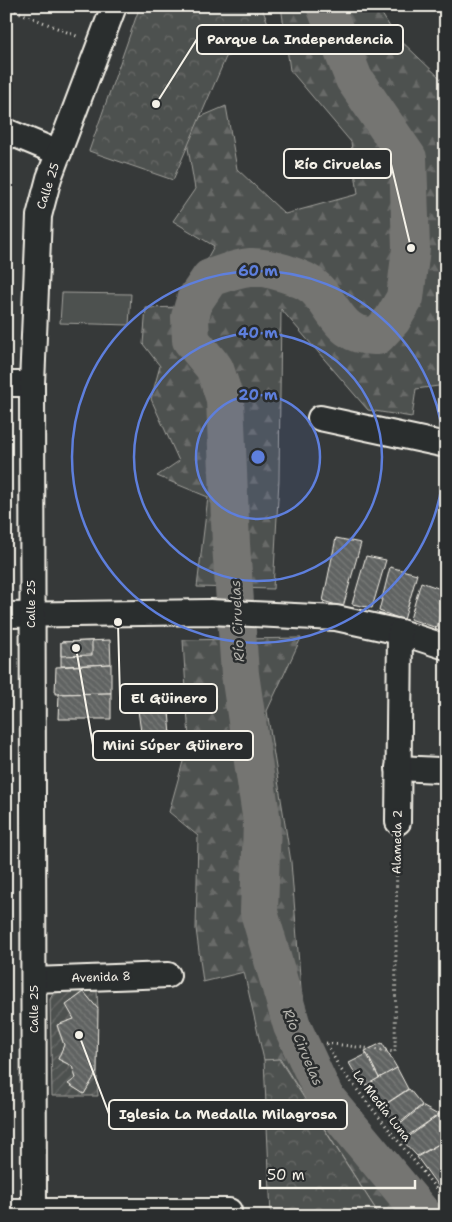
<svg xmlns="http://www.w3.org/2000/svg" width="452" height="1222" font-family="'Shantell Sans',sans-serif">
  <defs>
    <pattern id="forest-firs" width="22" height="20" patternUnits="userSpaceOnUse" patternTransform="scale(1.25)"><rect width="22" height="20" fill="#4e514f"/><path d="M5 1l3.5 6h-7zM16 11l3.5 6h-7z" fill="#686a68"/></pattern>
    <pattern id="park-crowns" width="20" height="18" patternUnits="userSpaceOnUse" patternTransform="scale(1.25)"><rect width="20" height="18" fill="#4e514f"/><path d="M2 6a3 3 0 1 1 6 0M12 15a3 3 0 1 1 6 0" fill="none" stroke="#686a68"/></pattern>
    <pattern id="garden-furrows" width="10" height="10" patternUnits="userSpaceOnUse" patternTransform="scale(1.25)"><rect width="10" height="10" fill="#4e514f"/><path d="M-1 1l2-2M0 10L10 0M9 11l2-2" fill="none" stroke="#686a68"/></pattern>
    <pattern id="building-back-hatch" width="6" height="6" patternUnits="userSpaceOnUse" patternTransform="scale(1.25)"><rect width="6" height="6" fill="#616362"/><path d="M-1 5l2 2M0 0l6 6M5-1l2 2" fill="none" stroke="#787a78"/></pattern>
  </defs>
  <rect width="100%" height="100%" fill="#363939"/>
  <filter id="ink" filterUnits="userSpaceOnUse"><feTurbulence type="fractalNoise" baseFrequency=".02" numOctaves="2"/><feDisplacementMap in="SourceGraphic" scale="10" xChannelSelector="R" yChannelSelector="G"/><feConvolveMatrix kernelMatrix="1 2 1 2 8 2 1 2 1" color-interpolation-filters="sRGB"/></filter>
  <g filter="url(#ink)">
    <!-- grass -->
    <path fill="#4e514f" stroke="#a1a19c" d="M 62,293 L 131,294 L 129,325 L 60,323 Z"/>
    <!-- forest -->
    <g fill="url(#forest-firs)" stroke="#a1a19c">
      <path d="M 281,6 L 377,6 L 395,35 L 441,79 L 446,91 L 446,385 L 416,389 L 412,417 L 368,410 L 281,309 L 279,480 L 273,589 L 197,587 L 208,497 L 157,476 L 179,461 L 151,399 L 160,366 L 143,344 L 146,308 L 180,307 L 214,246 L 173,221 L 195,189 L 184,124 L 226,106 L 237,169 L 285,214 L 358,194 L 351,142 L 290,70 Z"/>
      <path d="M 301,638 L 267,711 L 291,862 L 302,1002 L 339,1093 L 436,1216 L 380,1216 L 280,1059 L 264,1060 L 244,972 L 203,982 L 196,929 L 198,836 L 169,812 L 189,740 L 183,640 Z"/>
    </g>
    <!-- park -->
    <g fill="url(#park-crowns)" stroke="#a1a19c">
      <path d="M 140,6 L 261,6 L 273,35 L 226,57 L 173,180 L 89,151 Z"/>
      <path d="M 279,1059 L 380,1216 L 271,1216 L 264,1060 Z"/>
    </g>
    <!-- garden -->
    <path fill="url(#garden-furrows)" stroke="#a1a19c" d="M 62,989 L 97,991 L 98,1009 L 83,992 L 67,1005 L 74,1019 L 57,1026 L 64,1045 L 58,1059 L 72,1066 L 76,1078 L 69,1084 L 84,1094 L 97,1072 L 98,1096 L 52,1096 L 50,999 L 53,994 Z"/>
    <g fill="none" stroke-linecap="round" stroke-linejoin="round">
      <!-- river -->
      <path stroke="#757572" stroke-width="38" d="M 325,6 L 354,79 L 408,158 L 411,248 L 405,298 L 392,320 L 377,336 C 339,338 337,309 315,288 C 303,277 266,266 250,267 C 237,268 222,274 210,278 L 195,300 L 190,317 L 191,340 L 215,369 L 225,399 L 231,544 L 240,674 L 262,822 L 259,912 L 292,1026 L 325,1097 L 424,1216"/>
    </g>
    <!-- building -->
    <g fill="url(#building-back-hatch)" stroke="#f4f1e8">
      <path d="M 336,538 L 361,543 L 343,607 L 323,601 Z"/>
      <path d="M 366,556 L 386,560 L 372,608 L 352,604 Z"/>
      <path d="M 390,567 L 417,574 L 404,620 L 379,611 Z"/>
      <path d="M 421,582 L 446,591 L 437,628 L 410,619 Z"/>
      <path d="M 110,640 L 111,664 L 61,666 L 61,642 Z"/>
      <path d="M 92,641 L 92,655 L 61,656 L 61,642 Z"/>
      <path d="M 111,664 L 111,693 L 55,694 L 56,667 Z"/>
      <path d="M 111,693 L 111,719 L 58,719 L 59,694 Z"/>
      <path d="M 138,710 L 169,711 L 172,748 L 143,747 Z"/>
      <path d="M 84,992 L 98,1009 L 97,1072 L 84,1094 L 68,1084 L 76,1078 L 72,1066 L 58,1059 L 64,1045 L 57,1025 L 74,1019 L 66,1005 Z"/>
      <path d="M 382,1043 L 397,1068 L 379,1078 L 365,1051 Z"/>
      <path d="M 367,1054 L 379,1078 L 363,1087 L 349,1063 Z"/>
      <path d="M 397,1068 L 408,1089 L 384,1105 L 368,1084 Z"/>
      <path d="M 409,1089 L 422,1105 L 396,1126 L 383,1106 Z"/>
      <path d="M 422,1106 L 438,1115 L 406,1137 L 397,1127 Z"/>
      <path d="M 442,1112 L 446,1116 L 446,1140 L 417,1156 L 403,1141 Z"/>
      <path d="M 446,1140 L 446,1180 L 438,1186 L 417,1157 Z"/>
      <path d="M 446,1181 L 446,1196 L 439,1187 Z"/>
    </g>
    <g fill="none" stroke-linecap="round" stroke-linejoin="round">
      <!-- street casing -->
      <g stroke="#f4f1e8" stroke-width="28">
        <g id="street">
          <path d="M 6,131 L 59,153"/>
          <path d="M 6,384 L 32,384"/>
          <path d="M 320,418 L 446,445"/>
          <path d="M 6,615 L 210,612 L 336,618 L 400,632 L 446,647"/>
          <path d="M 398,768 L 439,770"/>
          <path d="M 398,822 L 400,632"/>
          <path d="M 34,980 L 168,975"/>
          <path d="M 6,1211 L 229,1211"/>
          <path d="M 34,1216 L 32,384 L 39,216 L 49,178 L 114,6"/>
        </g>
      </g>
      <!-- path -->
      <g stroke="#f4f1e8" stroke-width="3" stroke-dasharray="1 4" stroke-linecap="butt">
        <path d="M 6,7 L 79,37"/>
        <path d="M 326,1043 L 395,1052 L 397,842"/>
        <path d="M 327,1044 L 339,1067 L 446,1201"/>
      </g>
      <!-- street -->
      <use href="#street" stroke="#2a2d2e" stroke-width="24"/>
    </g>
  </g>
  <!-- distance rings -->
  <circle cx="258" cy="457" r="62" fill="#5e7fdd" fill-opacity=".12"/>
  <g fill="none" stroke="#5e7fdd" stroke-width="2.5">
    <circle cx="258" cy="457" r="62"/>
    <circle cx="258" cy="457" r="124"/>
    <circle cx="258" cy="457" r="186"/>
  </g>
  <g text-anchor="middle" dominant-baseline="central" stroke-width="5" stroke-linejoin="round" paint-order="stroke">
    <!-- street labels -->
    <g font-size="12" fill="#f4f1e8" stroke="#2a2d2e">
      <text transform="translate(48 186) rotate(-72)">Calle 25</text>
      <text transform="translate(31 604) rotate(-90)">Calle 25</text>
      <text transform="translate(397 842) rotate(-89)">Alameda 2</text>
      <text transform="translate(101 977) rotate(-2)">Avenida 8</text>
      <text transform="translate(34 1009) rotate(-90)">Calle 25</text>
      <text transform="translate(382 1106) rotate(52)">La Media Luna</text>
    </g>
    <!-- water labels -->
    <g font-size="14" font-style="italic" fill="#b4b3ad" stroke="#2a2d2e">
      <text transform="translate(237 621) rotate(-93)">Río Ciruelas</text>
      <text transform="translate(303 1047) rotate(67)">Río Ciruelas</text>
    </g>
  </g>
  <circle cx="258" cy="457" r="8" fill="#5e7fdd" stroke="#2a2d2e" stroke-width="2.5"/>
  <g font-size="15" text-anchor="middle" font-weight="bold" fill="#5e7fdd" stroke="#2a2d2e" stroke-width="5" stroke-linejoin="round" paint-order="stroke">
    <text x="258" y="276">60 m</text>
    <text x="258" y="338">40 m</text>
    <text x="258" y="400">20 m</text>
  </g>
  <!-- callouts -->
  <path fill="none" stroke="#f4f1e8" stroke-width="2" d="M156 104L197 39M411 248L391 164M118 622L120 698M76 648L93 745M79 1035L109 1114"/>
  <g fill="#f4f1e8" stroke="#2a2d2e" stroke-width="2">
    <circle cx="156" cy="104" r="5"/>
    <circle cx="411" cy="248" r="5"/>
    <circle cx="118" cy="622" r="5"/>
    <circle cx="76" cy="648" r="5"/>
    <circle cx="79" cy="1035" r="5"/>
  </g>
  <g fill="#2a2d2e" stroke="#f4f1e8" stroke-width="2">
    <rect x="197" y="25" width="206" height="29" rx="5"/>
    <rect x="284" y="149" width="107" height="29" rx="5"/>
    <rect x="120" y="684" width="97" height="29" rx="5"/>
    <rect x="93" y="731" width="160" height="29" rx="5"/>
    <rect x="109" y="1100" width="238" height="29" rx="5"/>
  </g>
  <g font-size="14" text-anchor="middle" font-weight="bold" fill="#f4f1e8">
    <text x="300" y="44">Parque La Independencia</text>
    <text x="338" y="169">Río Ciruelas</text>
    <text x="169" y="703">El Güinero</text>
    <text x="173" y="750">Mini Súper Güinero</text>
    <text x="228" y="1119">Iglesia La Medalla Milagrosa</text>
  </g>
  <!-- margin -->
  <rect width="452" height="1222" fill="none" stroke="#2a2d2e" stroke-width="25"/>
  <rect x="12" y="12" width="427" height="1197" fill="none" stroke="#f4f1e8" stroke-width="2" filter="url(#ink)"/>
  <!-- scale -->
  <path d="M260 1180v8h155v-8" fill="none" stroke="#f4f1e8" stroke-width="2.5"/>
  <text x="267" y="1180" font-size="15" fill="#f4f1e8" stroke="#2a2d2e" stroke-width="4" paint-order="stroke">50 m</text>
</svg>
